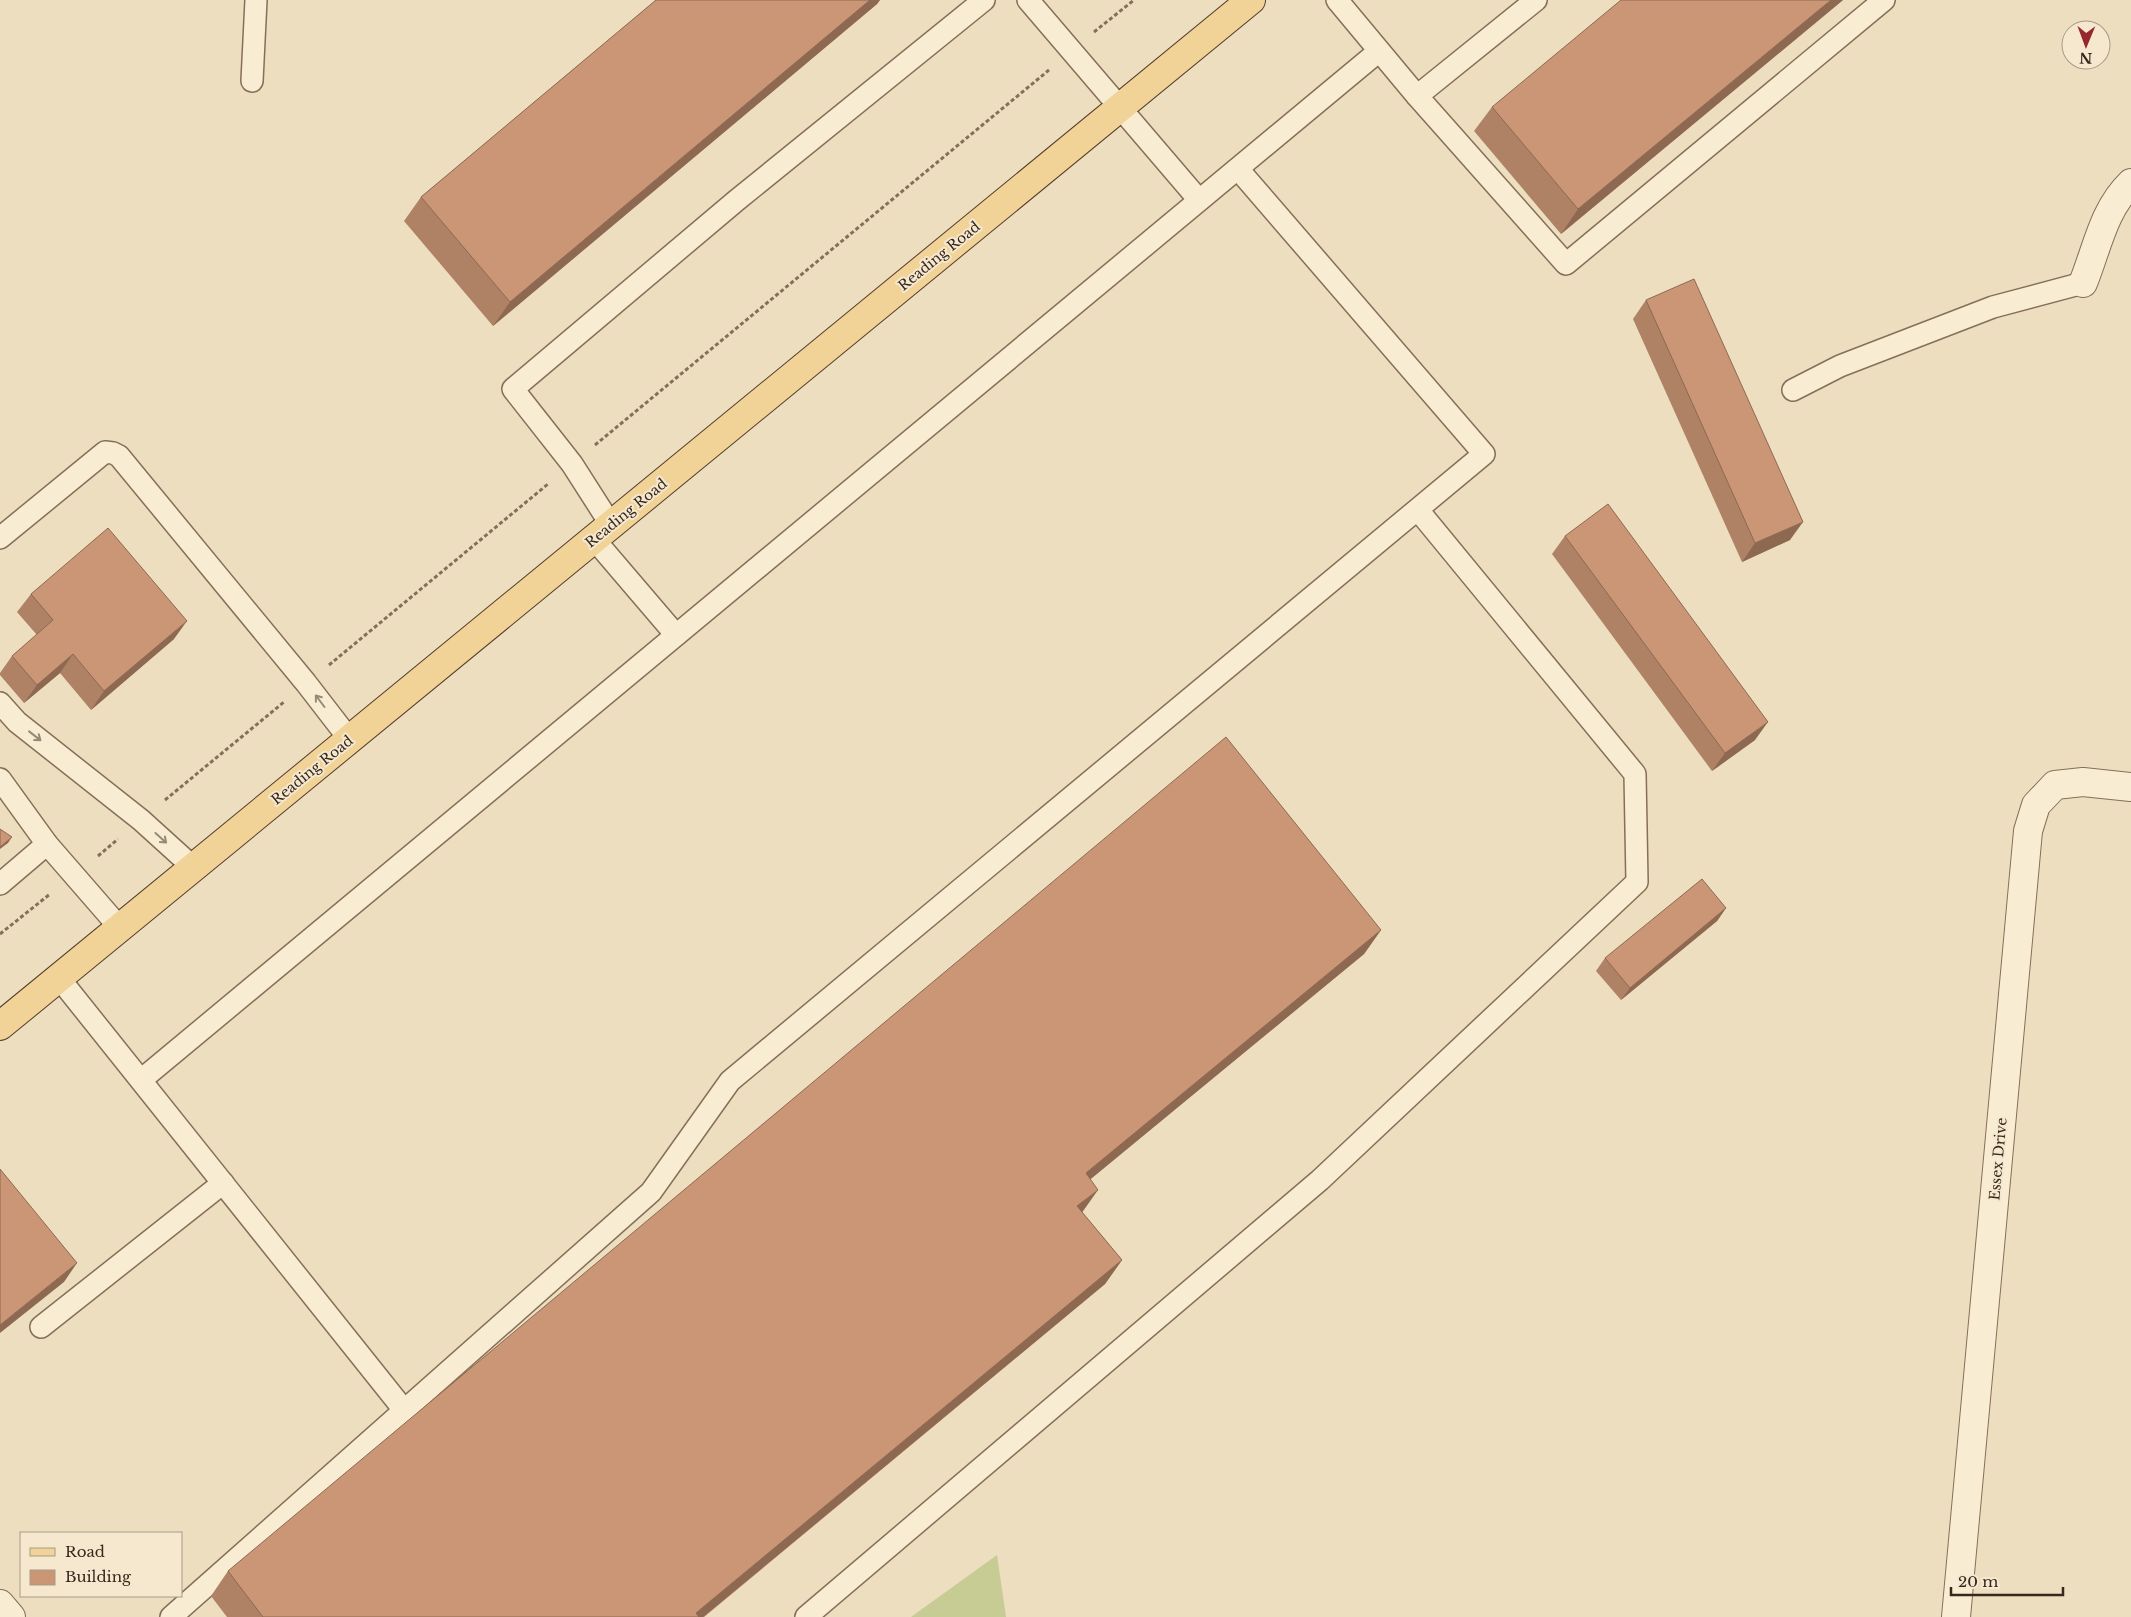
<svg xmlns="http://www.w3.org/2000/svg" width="2131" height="1617" font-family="'Libre Baskerville',serif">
  <rect width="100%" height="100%" fill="#eddebf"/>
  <!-- green -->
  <path fill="#c7cb94" d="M 997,1555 L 1006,1617 L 911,1617 Z"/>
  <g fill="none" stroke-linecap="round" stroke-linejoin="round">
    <!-- service casing -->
    <g stroke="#866f58" stroke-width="24">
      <g id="service">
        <path d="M 1028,0 L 1199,200"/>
        <path d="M 1337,0 L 1417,96 L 1566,264 L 1884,0"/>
        <path d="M 252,81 L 256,0"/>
        <path d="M 1417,96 L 1536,0"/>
        <path d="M 1793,390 L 1840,366 L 1993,307 L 2083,283"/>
        <path d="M 611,525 L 572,464 L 513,389 L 737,200 L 984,0"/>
        <path d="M 0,538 L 105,452 L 113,453 L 119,456 L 306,683 L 350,740"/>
        <path d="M 594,539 L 676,635"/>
        <path d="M 0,703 L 17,722 L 141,820 L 194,868"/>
        <path d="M 0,779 L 47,844 L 120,928"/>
        <path d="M 0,884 L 47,844"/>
        <path d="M 59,978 L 404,1410"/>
        <path d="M 141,1080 L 1379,51"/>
        <path d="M 41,1327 L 223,1183"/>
        <path d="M 171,1617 L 651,1192 L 730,1081 L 1484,454 L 1238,169"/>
        <path d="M 806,1617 L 1320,1180 L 1637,882 L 1635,774 L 1418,510"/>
      </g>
    </g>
    <!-- minor casing -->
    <g stroke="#866f58" stroke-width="30">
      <g id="minor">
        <path d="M 2083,283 C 2097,249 2103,210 2131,183"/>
        <path d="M 0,1604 L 11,1617"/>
        <path d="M 1956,1617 L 2028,831 L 2036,805 L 2055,785 L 2083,782 L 2131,787"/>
      </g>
    </g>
    <!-- primary casing -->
    <g stroke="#533d2c" stroke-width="30">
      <path id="primary" d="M 0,1026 L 1251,0"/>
    </g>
    <!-- path -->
    <g stroke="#866f58" stroke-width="3" stroke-dasharray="4 2.5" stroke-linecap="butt">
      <path d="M 1094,32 L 1134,0"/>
      <path d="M 595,445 L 1049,70"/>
      <path d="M 329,665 L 548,484"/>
      <path d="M 165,800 L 284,702"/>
      <path d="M 98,856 L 118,839"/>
      <path d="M 0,934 L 50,894"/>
    </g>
    <!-- service -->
    <use href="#service" stroke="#f8ecd2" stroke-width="21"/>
    <!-- minor -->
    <use href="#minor" stroke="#f8ecd2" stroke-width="28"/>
    <!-- primary -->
    <use href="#primary" stroke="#f1d297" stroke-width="28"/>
  </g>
  <!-- wall -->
  <g fill="#af8165">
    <path d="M 656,0 L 880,0 L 877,4 L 493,326 L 404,221 L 421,197 Z"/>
    <path d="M 1843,0 L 1561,234 L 1474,131 L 1492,107 Z"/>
    <path d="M 1646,300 L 1790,540 L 1742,562 L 1633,319 Z"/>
    <path d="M 1565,536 L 1755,740 L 1712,771 L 1552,554 Z"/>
    <path d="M 31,594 L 174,639 L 91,710 L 60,673 L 24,703 L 0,675 L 0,673 L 12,656 L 37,635 L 17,612 Z"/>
    <path d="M 1726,908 L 1717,921 L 1621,1000 L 1596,971 L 1605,958 Z"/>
    <path d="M 1381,930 L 1364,954 L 1090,1179 L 1082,1212 L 1122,1260 L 1105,1284 L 704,1617 L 227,1617 L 211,1596 L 228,1571 Z"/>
  </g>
  <!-- shaded-wall -->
  <g fill="#8e6952">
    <path d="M 870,0 L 880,0 L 877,4 L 493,326 L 510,302 Z"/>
    <path d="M 1831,0 L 1843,0 L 1561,234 L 1578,209 Z"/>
    <path d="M 1803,522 L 1790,540 L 1742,562 L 1755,543 Z"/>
    <path d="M 187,621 L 174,639 L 91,710 L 104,691 Z"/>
    <path d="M 73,654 L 60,673 L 24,703 L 37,685 Z"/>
    <path d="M 1768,722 L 1755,740 L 1712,771 L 1725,753 Z"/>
    <path d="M 12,837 L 8,843 L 0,849 L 0,847 Z"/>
    <path d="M 1726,908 L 1717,921 L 1621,1000 L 1630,988 Z"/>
    <path d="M 1381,930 L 1364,954 L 1069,1197 L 1086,1173 Z"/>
    <path d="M 1098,1190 L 1081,1214 L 1077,1206 Z"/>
    <path d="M 1122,1260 L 1105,1284 L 703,1617 L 693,1617 L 696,1613 Z"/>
    <path d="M 77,1263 L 64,1282 L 0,1333 L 0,1325 Z"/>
  </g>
  <!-- building -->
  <g fill="#cb9675" stroke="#8e6952">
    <path d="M 656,0 L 870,0 L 510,302 L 421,197 Z"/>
    <path d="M 1621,0 L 1831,0 L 1578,209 L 1492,107 Z"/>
    <path d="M 1694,279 L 1803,522 L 1755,543 L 1646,300 Z"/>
    <path d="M 1608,504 L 1768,722 L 1725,753 L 1565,536 Z"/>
    <path d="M 108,528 L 187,621 L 104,691 L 73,654 L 37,685 L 12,656 L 53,620 L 31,594 Z"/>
    <path d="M 1226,737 L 1381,930 L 1086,1173 L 1098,1190 L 1077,1206 L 1122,1260 L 696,1613 L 699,1617 L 263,1617 L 228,1571 Z"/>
    <path d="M 0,829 L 12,837 L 0,847 Z"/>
    <path d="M 1702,879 L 1726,908 L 1630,988 L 1605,958 Z"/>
    <path d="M 0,1169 L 77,1263 L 0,1325 Z"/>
  </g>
  <!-- one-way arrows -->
  <defs><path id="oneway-shaft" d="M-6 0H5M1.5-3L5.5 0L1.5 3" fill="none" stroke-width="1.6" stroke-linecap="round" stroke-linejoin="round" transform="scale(1.25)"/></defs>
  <g stroke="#968a77">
    <use href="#oneway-shaft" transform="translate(320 701) rotate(-127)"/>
    <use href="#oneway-shaft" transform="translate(35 736) rotate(38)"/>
    <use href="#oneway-shaft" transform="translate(161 838) rotate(42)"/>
  </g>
  <g text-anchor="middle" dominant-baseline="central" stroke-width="4" stroke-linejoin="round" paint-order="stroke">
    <!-- street labels -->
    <g font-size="14" fill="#35281c" stroke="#f5e8cf">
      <text transform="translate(939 256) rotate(-39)">Reading Road</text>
      <text transform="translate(626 513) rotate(-39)">Reading Road</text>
      <text transform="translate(312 770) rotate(-39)">Reading Road</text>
      <text transform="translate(1998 1159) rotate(-85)">Essex Drive</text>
    </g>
  </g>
  <!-- legend -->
  <rect x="20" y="1532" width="162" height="65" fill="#f5e8cf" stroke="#a89b87"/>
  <rect x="30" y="1548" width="25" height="8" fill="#f1d297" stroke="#a89b87"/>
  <text x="65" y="1557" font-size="15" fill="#35281c">Road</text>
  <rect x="30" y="1570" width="25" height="15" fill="#cb9675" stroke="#a89b87"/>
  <text x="65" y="1582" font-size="15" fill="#35281c">Building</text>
  <!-- north arrow -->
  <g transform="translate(2086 45) rotate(181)"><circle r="24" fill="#f5e8cf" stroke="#a89b87"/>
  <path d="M0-4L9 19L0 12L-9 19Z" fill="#94282d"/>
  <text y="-8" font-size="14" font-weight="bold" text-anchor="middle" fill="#35281c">N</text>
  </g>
  <!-- scale -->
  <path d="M1951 1587v8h112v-8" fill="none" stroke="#35281c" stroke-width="2.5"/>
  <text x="1958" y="1587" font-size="15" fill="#35281c" stroke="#f5e8cf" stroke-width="4" paint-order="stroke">20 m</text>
</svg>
